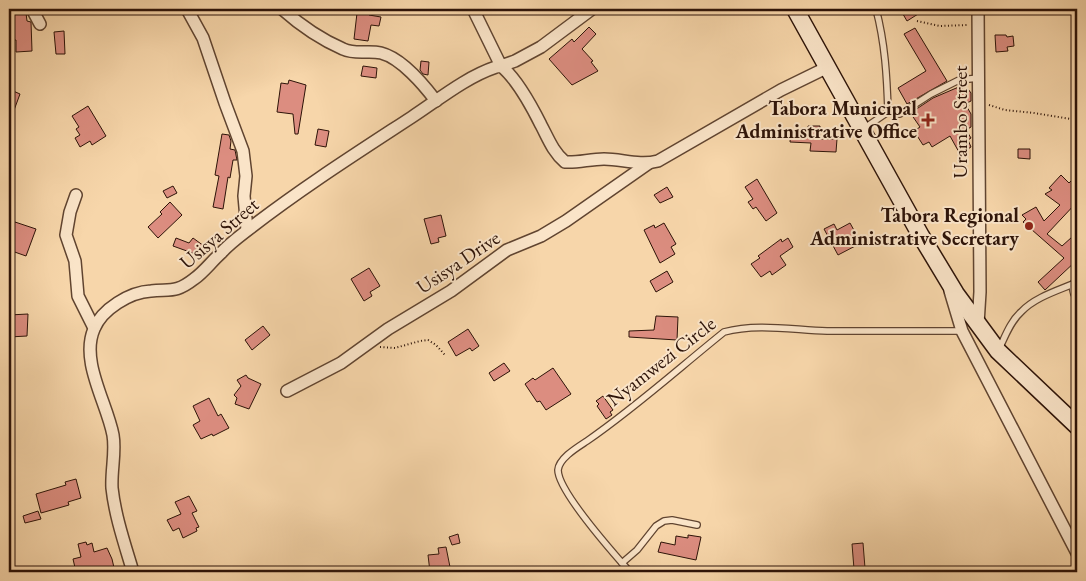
<svg xmlns="http://www.w3.org/2000/svg" width="1086" height="581" font-family="'EB Garamond',serif">
  <rect width="100%" height="100%" fill="#f7d6aa"/>
  <filter id="stains"><feTurbulence type="fractalNoise" baseFrequency=".004" numOctaves="4"/><feColorMatrix values="0 0 0 0 .2 0 0 0 0 .09 0 0 0 0 .02 0 0 0 .5 -.17"/></filter>
  <radialGradient id="worn" r=".72"><stop offset=".6" stop-color="#630" stop-opacity="0"/><stop offset="1" stop-color="#630" stop-opacity=".3"/></radialGradient>
  <!-- building -->
  <g fill="#dc8d80" stroke="#2d1308">
    <path d="M 360,9 L 370,9 L 369,15 L 381,17 L 379,26 L 371,25 L 368,41 L 354,39 L 357,13 L 359,14 Z"/>
    <path d="M 900,9 L 926,9 L 907,21 Z"/>
    <path d="M 26,13 L 27,21 L 31,22 L 32,51 L 16,52 L 16,40 L 13,40 L 14,14 Z"/>
    <path d="M 589,27 L 596,34 L 582,49 L 593,61 L 591,62 L 598,71 L 572,85 L 549,59 L 572,39 L 574,42 Z"/>
    <path d="M 915,28 L 947,81 L 907,104 L 898,88 L 926,71 L 904,34 Z"/>
    <path d="M 64,31 L 65,54 L 56,54 L 54,32 Z"/>
    <path d="M 995,35 L 1006,35 L 1007,37 L 1013,36 L 1014,46 L 1007,47 L 1008,51 L 996,52 Z"/>
    <path d="M 421,61 L 429,62 L 428,75 L 423,74 L 420,70 Z"/>
    <path d="M 363,66 L 377,68 L 376,78 L 361,76 Z"/>
    <path d="M 289,80 L 306,85 L 298,134 L 295,134 L 293,114 L 277,112 L 281,83 L 288,84 Z"/>
    <path d="M 961,86 L 964,91 L 968,89 L 971,93 L 971,101 L 967,103 L 969,106 L 967,107 L 971,114 L 971,127 L 966,130 L 971,138 L 968,140 L 971,147 L 960,154 L 950,136 L 932,147 L 929,142 L 923,145 L 914,131 L 920,127 L 911,114 L 912,112 L 933,98 Z"/>
    <path d="M 11,90 L 20,94 L 10,121 L 9,95 Z"/>
    <path d="M 88,106 L 106,136 L 92,145 L 90,141 L 80,147 L 75,138 L 80,135 L 76,129 L 79,127 L 72,116 Z"/>
    <path d="M 808,126 L 820,126 L 820,139 L 837,139 L 836,152 L 810,151 L 811,143 L 790,142 L 791,130 L 808,131 Z"/>
    <path d="M 318,129 L 329,131 L 326,147 L 315,145 Z"/>
    <path d="M 222,134 L 229,135 L 231,141 L 230,149 L 235,150 L 237,160 L 233,160 L 230,178 L 228,177 L 223,209 L 213,207 L 219,176 L 215,175 Z"/>
    <path d="M 1018,149 L 1030,149 L 1030,159 L 1018,158 Z"/>
    <path d="M 1061,175 L 1069,183 L 1077,175 L 1077,202 L 1047,234 L 1062,246 L 1072,237 L 1077,243 L 1077,260 L 1045,290 L 1038,282 L 1064,258 L 1023,222 L 1026,219 L 1022,215 L 1036,207 L 1044,221 L 1060,205 L 1045,194 L 1052,190 L 1049,188 Z"/>
    <path d="M 757,179 L 777,213 L 766,221 L 756,207 L 753,209 L 748,202 L 753,199 L 745,187 Z"/>
    <path d="M 173,186 L 177,193 L 167,198 L 163,191 Z"/>
    <path d="M 667,187 L 673,197 L 660,203 L 654,195 Z"/>
    <path d="M 170,202 L 182,215 L 158,238 L 148,227 L 162,214 L 160,212 Z"/>
    <path d="M 441,215 L 446,236 L 438,238 L 439,242 L 431,244 L 424,219 Z"/>
    <path d="M 15,222 L 36,229 L 26,256 L 9,250 L 9,240 Z"/>
    <path d="M 664,223 L 676,244 L 671,247 L 675,254 L 660,263 L 644,230 L 654,225 L 655,228 Z"/>
    <path d="M 850,223 L 861,243 L 838,255 L 824,229 L 834,224 L 837,230 Z"/>
    <path d="M 176,238 L 189,243 L 193,238 L 204,246 L 198,255 L 173,246 Z"/>
    <path d="M 788,238 L 793,247 L 780,256 L 786,265 L 772,275 L 770,271 L 761,277 L 751,264 L 760,258 L 758,256 L 781,239 L 782,242 Z"/>
    <path d="M 369,268 L 380,286 L 370,292 L 372,296 L 364,301 L 351,279 Z"/>
    <path d="M 667,271 L 673,282 L 656,292 L 650,281 Z"/>
    <path d="M 28,314 L 27,336 L 9,337 L 9,315 Z"/>
    <path d="M 656,316 L 678,317 L 677,340 L 629,337 L 629,331 L 654,330 Z"/>
    <path d="M 263,326 L 270,335 L 252,350 L 245,340 Z"/>
    <path d="M 468,329 L 479,346 L 472,351 L 470,348 L 456,356 L 448,342 Z"/>
    <path d="M 504,363 L 510,371 L 494,381 L 489,373 Z"/>
    <path d="M 553,368 L 571,394 L 546,410 L 540,401 L 537,402 L 525,384 L 533,378 L 535,380 Z"/>
    <path d="M 246,375 L 248,378 L 261,384 L 249,409 L 235,404 L 237,398 L 234,395 L 241,386 L 237,380 Z"/>
    <path d="M 603,396 L 613,410 L 610,412 L 612,415 L 606,419 L 597,406 L 599,404 L 596,401 Z"/>
    <path d="M 209,398 L 218,416 L 221,414 L 229,428 L 213,436 L 212,434 L 201,439 L 193,425 L 200,421 L 193,406 Z"/>
    <path d="M 76,479 L 81,498 L 68,502 L 69,505 L 41,513 L 36,494 L 66,485 L 65,482 Z"/>
    <path d="M 189,496 L 197,511 L 192,513 L 199,527 L 196,528 L 197,531 L 183,538 L 179,528 L 173,531 L 167,520 L 181,514 L 175,502 Z"/>
    <path d="M 38,511 L 41,519 L 25,523 L 23,516 Z"/>
    <path d="M 458,534 L 460,543 L 452,545 L 449,537 Z"/>
    <path d="M 688,535 L 701,537 L 696,560 L 658,552 L 661,542 L 675,545 L 676,536 L 688,538 Z"/>
    <path d="M 86,542 L 87,545 L 92,543 L 94,552 L 107,548 L 112,559 L 115,572 L 76,572 L 73,559 L 81,557 L 78,544 Z"/>
    <path d="M 863,543 L 865,568 L 854,569 L 852,544 Z"/>
    <path d="M 446,547 L 451,572 L 430,572 L 428,555 L 439,554 L 438,548 Z"/>
  </g>
  <g fill="none" stroke-linecap="round" stroke-linejoin="round">
    <!-- service casing -->
    <g stroke="#604430" stroke-width="8">
      <g id="service">
        <path d="M 876,9 C 885,43 887,77 888,112"/>
        <path d="M 863,129 L 888,112 L 900,114 L 931,94 L 959,80 L 979,78"/>
        <path d="M 1077,277 C 1072,284 1071,292 1077,299"/>
        <path d="M 999,349 C 1005,337 1010,322 1021,312 C 1034,298 1056,291 1073,284"/>
        <path d="M 622,563 L 637,550 L 656,526 L 664,521 L 672,520 L 697,525"/>
        <path d="M 630,572 C 614,554 558,491 558,470 C 559,458 578,447 587,441 C 635,408 678,369 724,332 C 757,323 793,330 827,331 C 872,331 917,331 962,331"/>
      </g>
    </g>
    <!-- minor casing -->
    <g stroke="#604430" stroke-width="14">
      <g id="minor">
        <path d="M 32,9 L 40,24"/>
        <path d="M 187,9 L 203,38 L 225,103 L 243,151 L 246,176 L 244,196 L 247,230"/>
        <path d="M 282,9 C 300,25 320,39 343,49 C 356,55 368,50 381,53 C 401,58 424,85 436,101"/>
        <path d="M 473,9 L 501,66 L 515,61 L 541,47 L 592,9"/>
        <path d="M 76,195 L 70,212 L 66,235 L 75,261 L 78,296 L 94,328"/>
        <path d="M 950,291 L 962,331 L 1077,553"/>
        <path d="M 978,324 L 980,292 L 978,9"/>
        <path d="M 287,391 L 341,363 L 388,329 L 451,291 L 507,250 L 541,236 L 566,221 L 649,163"/>
        <path d="M 133,572 C 125,545 115,516 112,488 C 111,470 116,452 113,435 C 107,403 80,361 94,329 C 102,309 130,292 151,291 C 171,289 176,293 194,279 C 204,272 211,262 221,253 C 229,244 240,236 249,229 C 302,188 357,153 412,117 C 438,100 466,77 496,67 L 501,66 C 517,79 532,107 541,125 C 548,138 553,152 565,162 C 578,163 590,159 604,159 C 622,159 639,166 658,161 L 781,90 L 828,67"/>
      </g>
    </g>
    <!-- secondary casing -->
    <g stroke="#2d1308" stroke-width="19">
      <path id="secondary" d="M 795,9 L 921,236 L 956,294 L 998,351 L 1077,426"/>
    </g>
    <!-- path -->
    <g stroke="#2d1308" stroke-width="2" stroke-dasharray="1 2.5" stroke-linecap="butt">
      <path d="M 917,21 L 940,26 L 968,25"/>
      <path d="M 989,105 L 1005,110 L 1034,113 L 1077,120"/>
      <path d="M 380,347 L 395,348 L 420,341 L 428,340 L 436,345 L 445,355"/>
    </g>
    <!-- service -->
    <use href="#service" stroke="#fae4c8" stroke-width="5.5"/>
    <!-- minor -->
    <use href="#minor" stroke="#fae4c8" stroke-width="11"/>
    <!-- secondary -->
    <use href="#secondary" stroke="#fae4c8" stroke-width="16"/>
  </g>
  <!-- markers -->
  <g fill="#8f2418" stroke="#fae4c8" stroke-width="2">
    <path d="M925.5 112.5h5v5h5v5h-5v5h-5v-5h-5v-5h5z"/>
    <circle cx="1029" cy="226" r="5"/>
  </g>
  <g text-anchor="middle" dominant-baseline="central" stroke-width="4" stroke-linejoin="round" paint-order="stroke">
    <!-- poi labels -->
    <g font-size="20" font-weight="bold" fill="#2d1308" stroke="#fae4c8" text-anchor="end">
      <text x="917" y="108">Tabora Municipal<tspan x="917" dy="23">Administrative Office</tspan></text>
      <text x="1019" y="215">Tabora Regional<tspan x="1019" dy="23">Administrative Secretary</tspan></text>
    </g>
    <!-- street labels -->
    <g font-size="20" fill="#2d1308" stroke="#fae4c8">
      <text transform="translate(960 122) rotate(-90)">Urambo Street</text>
      <text transform="translate(219 233) rotate(-41)">Usisya Street</text>
      <text transform="translate(458 262) rotate(-34)">Usisya Drive</text>
      <text transform="translate(661 361) rotate(-38)">Nyamwezi Circle</text>
    </g>
  </g>
  <!-- margin -->
  <rect width="1086" height="581" fill="none" stroke="#f7d6aa" stroke-width="30"/>
  <rect x="10" y="10" width="1066" height="561" fill="none" stroke="#2d1308" stroke-width="2.5"/>
  <rect x="15" y="15" width="1056" height="551" fill="none" stroke="#2d1308"/>
  <rect width="100%" height="100%" filter="url(#stains)"/>
  <rect width="100%" height="100%" fill="url(#worn)"/>
</svg>
